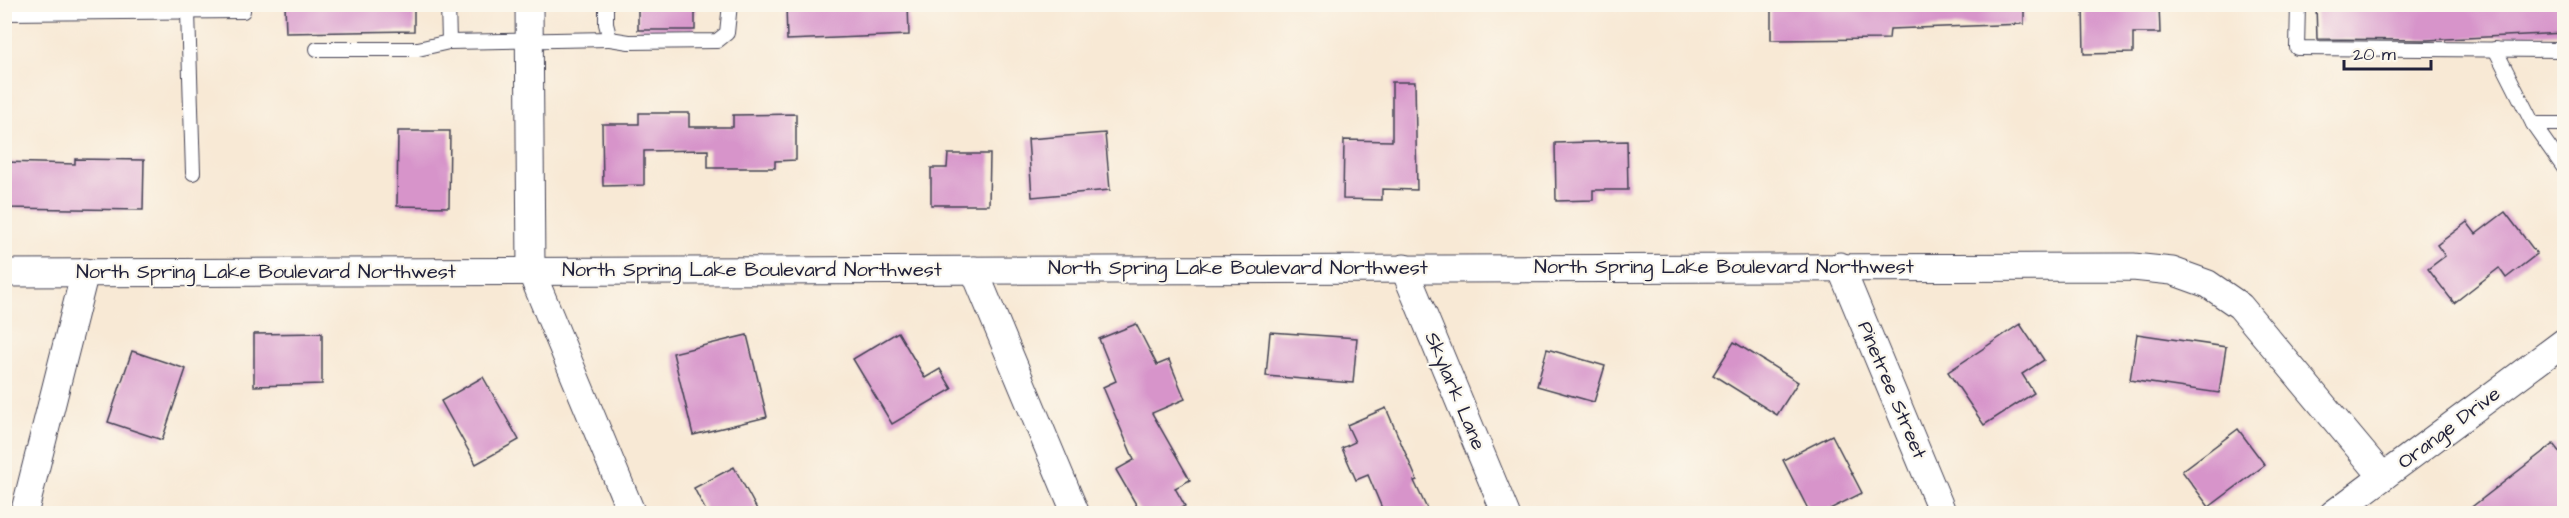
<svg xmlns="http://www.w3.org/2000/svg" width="2569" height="518" font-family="'Architects Daughter',sans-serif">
  <rect width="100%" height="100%" fill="#fbf7ec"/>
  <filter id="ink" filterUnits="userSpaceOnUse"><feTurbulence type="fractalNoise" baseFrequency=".0167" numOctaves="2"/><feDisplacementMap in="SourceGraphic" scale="12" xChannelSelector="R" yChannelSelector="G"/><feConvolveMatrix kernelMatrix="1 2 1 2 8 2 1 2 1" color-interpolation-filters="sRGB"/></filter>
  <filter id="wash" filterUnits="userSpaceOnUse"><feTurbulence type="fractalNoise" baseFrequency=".008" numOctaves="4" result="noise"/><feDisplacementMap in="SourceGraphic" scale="24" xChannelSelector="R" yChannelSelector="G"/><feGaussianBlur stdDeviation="1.35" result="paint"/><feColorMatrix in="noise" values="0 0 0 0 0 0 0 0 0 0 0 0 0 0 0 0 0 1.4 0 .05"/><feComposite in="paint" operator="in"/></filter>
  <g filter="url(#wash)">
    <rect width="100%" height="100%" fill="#f8e9d5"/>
    <g id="blocks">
      <!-- building -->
      <g fill="#d794ca">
        <path d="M 285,4 L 414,4 L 414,31 L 286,33 Z"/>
        <rect x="638" y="4" width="57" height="26"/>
        <path d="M 786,4 L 908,4 L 909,35 L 787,40 Z"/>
        <path d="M 1771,4 L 2024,4 L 2024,24 L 1890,29 L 1889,39 L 1771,40 Z"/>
        <path d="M 2083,4 L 2159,4 L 2160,33 L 2133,33 L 2133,53 L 2084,54 Z"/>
        <path d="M 2316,4 L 2565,4 L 2565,33 L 2427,40 L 2317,39 Z"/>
        <path d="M 1392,82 L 1415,82 L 1417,190 L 1382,189 L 1382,200 L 1343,199 L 1344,140 L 1392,141 Z"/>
        <path d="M 639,113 L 689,113 L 689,127 L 733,127 L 733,115 L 796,114 L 796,160 L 775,161 L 775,168 L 708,168 L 708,150 L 644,151 L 644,185 L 603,186 L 602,124 L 639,124 Z"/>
        <path d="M 398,131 L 450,131 L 449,207 L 397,206 Z"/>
        <path d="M 1105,133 L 1110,190 L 1032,197 L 1028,139 Z"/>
        <path d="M 1627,141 L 1628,190 L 1593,190 L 1593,200 L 1556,201 L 1555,143 Z"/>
        <path d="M 948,154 L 990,154 L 989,205 L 931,205 L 931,168 L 947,168 Z"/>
        <path d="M 75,159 L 144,160 L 143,210 L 4,208 L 4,162 L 75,164 Z"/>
        <path d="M 2505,212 L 2537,254 L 2506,278 L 2499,268 L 2454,303 L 2428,269 L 2445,256 L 2437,245 L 2467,222 L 2476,234 Z"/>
        <path d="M 1136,324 L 1157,365 L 1169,360 L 1185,399 L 1152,413 L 1190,480 L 1175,488 L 1185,506 L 1171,513 L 1141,513 L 1116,470 L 1134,460 L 1103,387 L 1116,381 L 1099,339 Z"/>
        <path d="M 2020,324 L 2044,360 L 2022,374 L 2034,393 L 1984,425 L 1948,372 Z"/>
        <path d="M 898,332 L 925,378 L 940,369 L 952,389 L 892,424 L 853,359 Z"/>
        <path d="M 1270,332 L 1357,338 L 1353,383 L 1266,376 Z"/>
        <path d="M 322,333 L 322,384 L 254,386 L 254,334 Z"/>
        <path d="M 2137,334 L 2226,347 L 2219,393 L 2130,380 Z"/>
        <path d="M 747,335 L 767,417 L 693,435 L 673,353 Z"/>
        <path d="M 1734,342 L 1798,382 L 1777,415 L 1713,375 Z"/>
        <path d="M 1547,349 L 1605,366 L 1594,402 L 1537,386 Z"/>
        <path d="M 132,351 L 186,369 L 162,440 L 108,422 Z"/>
        <path d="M 483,377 L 519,440 L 476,464 L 441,401 Z"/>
        <path d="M 1386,408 L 1417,480 L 1414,481 L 1429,513 L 1384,513 L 1368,475 L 1356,480 L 1342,448 L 1355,442 L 1347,425 Z"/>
        <path d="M 2238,429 L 2265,465 L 2209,507 L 2182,471 Z"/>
        <path d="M 1832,435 L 1862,493 L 1822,513 L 1810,513 L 1783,460 Z"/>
        <path d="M 2553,444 L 2565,459 L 2565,505 L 2554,513 L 2464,513 Z"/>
        <path d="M 734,467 L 759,513 L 707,513 L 694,488 Z"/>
      </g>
    </g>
  </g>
  <g filter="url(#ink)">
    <use href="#blocks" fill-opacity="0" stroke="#424052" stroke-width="1.5"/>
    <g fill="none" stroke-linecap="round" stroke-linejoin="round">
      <!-- lane casing -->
      <g stroke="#424052" stroke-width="16">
        <g id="lane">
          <path d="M 448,4 L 449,42"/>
          <path d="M 606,4 L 606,24 L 610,39 L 629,42 L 717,41 L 727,33 L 730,4"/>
          <path d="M 2298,4 L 2297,48 L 2564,50"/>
          <path d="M 188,12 L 193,173"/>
          <path d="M 4,13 L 243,11 L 243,4"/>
          <path d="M 317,49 L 418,49 L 449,42 L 610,39"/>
          <path d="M 2495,49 L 2533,124"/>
          <path d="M 2564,124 L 2533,124 L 2564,168"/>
        </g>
      </g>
      <!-- street casing -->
      <g stroke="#424052" stroke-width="29">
        <g id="street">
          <path d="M 529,4 L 531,271 L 632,514"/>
          <path d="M 1840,266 L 1943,514"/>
          <path d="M 1404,268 L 1506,514"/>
          <path d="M 974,270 L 1076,514"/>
          <path d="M 4,273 L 2133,267 L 2172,271 L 2208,284 L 2240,306 L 2383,477"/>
          <path d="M 24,514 L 85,272"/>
          <path d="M 2333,514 L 2564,342"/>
        </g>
      </g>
      <!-- lane -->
      <use href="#lane" stroke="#fff" stroke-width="14"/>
      <!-- street -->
      <use href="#street" stroke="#fff" stroke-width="27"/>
    </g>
  </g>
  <g text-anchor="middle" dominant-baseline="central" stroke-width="4.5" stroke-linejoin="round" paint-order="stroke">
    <!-- street labels -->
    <g font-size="20" fill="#22223b" stroke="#fbf7ec">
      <text x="1724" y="267">North Spring Lake Boulevard Northwest</text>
      <text x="1238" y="268">North Spring Lake Boulevard Northwest</text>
      <text x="752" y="270">North Spring Lake Boulevard Northwest</text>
      <text x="266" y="272">North Spring Lake Boulevard Northwest</text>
      <text transform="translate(1892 390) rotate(67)">Pinetree Street</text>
      <text transform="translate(1455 391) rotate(67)">Skylark Lane</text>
      <text transform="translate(2449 428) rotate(-37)">Orange Drive</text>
    </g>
  </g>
  <!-- margin -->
  <rect width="2569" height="518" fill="none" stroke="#fbf7ec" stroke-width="24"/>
  <!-- scale -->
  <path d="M2344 60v9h87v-9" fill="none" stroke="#22223b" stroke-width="3"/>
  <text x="2353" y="60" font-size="18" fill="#22223b" stroke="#fbf7ec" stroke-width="4.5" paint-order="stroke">20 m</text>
</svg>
